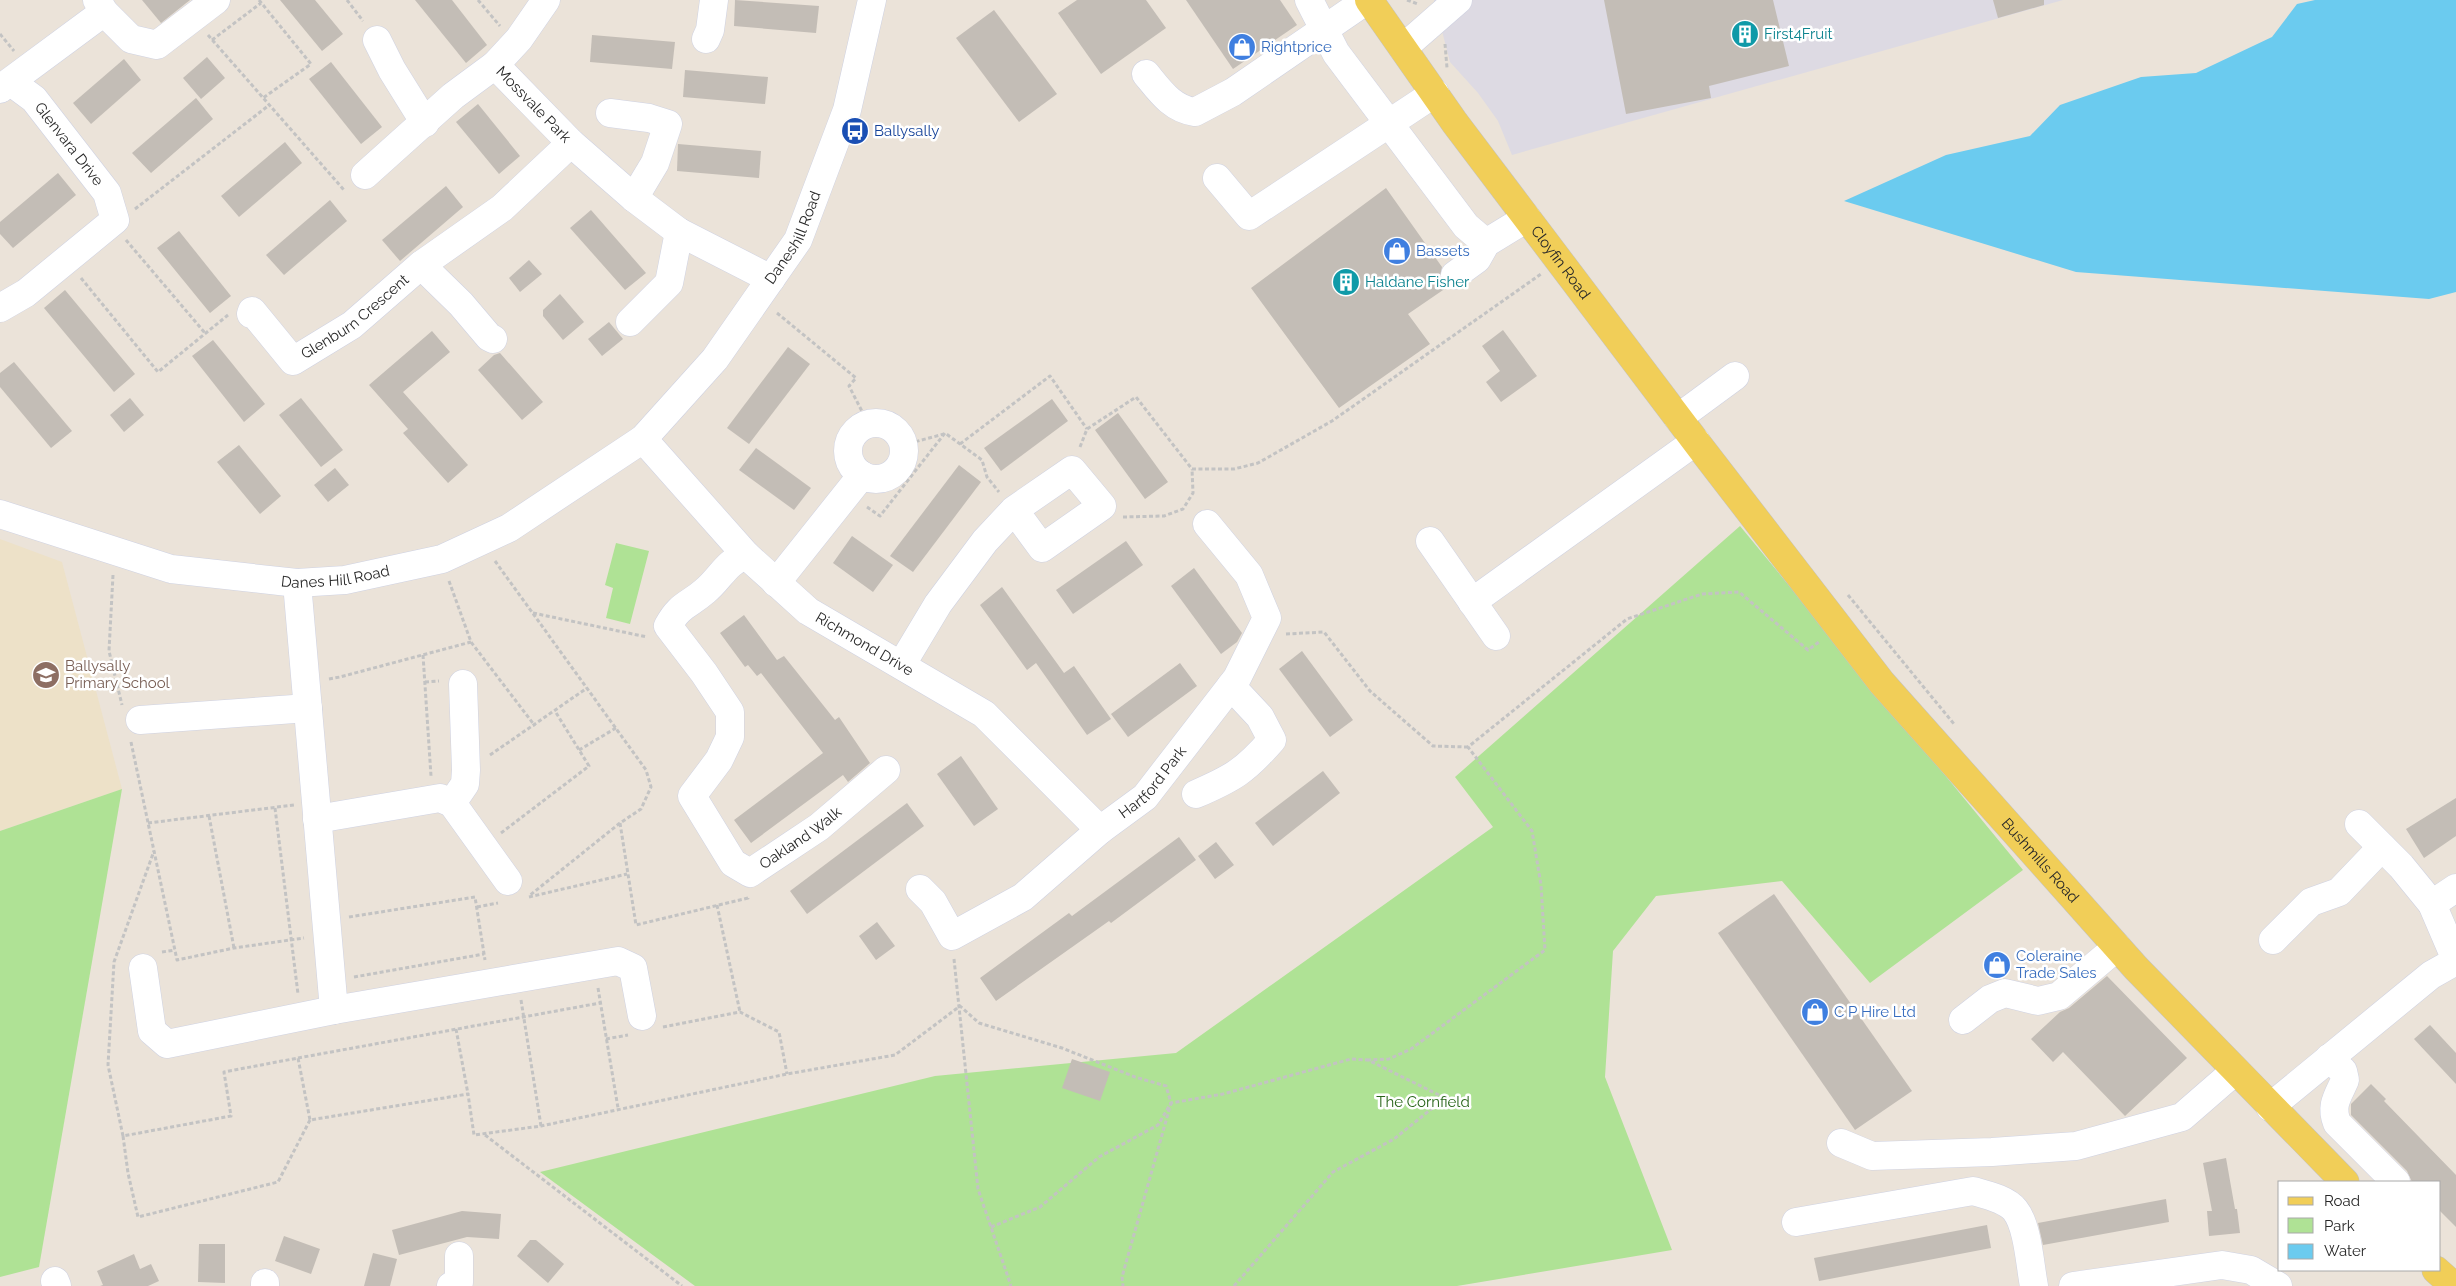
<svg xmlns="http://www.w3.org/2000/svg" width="2456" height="1286" font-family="Raleway,sans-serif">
  <rect width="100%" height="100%" fill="#ebe3d9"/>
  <!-- industrial -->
  <path fill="#dddae3" d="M 1434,0 L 2063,0 L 1512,155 L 1498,121 L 1478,93 L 1450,62 Z"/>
  <!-- education -->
  <path fill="#ede1c8" d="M 0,539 L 62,562 L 122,789 L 0,831 Z"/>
  <!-- green -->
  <g fill="#afe295">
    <path d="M 1740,526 L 2023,870 L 1870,983 L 1782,881 L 1656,896 L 1613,951 L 1605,1077 L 1672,1250 L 1457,1286 L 695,1286 L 540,1172 L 935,1076 L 1176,1053 L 1493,827 L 1455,777 Z"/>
    <path d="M 616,543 L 649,551 L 630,624 L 606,618 L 613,588 L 605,585 Z"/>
    <path d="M 122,789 L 39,1267 L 0,1277 L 0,831 Z"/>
  </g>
  <!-- water -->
  <path fill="#6bcbef" d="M 2315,0 L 2456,0 L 2456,292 L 2429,299 L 2076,272 L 1844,201 L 1946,155 L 2030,136 L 2060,105 L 2141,77 L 2196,73 L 2272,37 L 2297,4 Z"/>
  <!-- building -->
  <g fill="#c3bdb6">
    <path d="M 142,0 L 190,0 L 161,23 Z"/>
    <path d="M 280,0 L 315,0 L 343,34 L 322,51 Z"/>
    <path d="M 415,0 L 452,0 L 487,45 L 466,63 Z"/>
    <path d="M 735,0 L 819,6 L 816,33 L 734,26 Z"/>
    <path d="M 1077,0 L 1146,0 L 1166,28 L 1101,74 L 1058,13 Z"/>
    <path d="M 1186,0 L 1280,0 L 1297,25 L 1233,69 Z"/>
    <path d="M 1604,0 L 1773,0 L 1789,66 L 1709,86 L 1711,98 L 1626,114 Z"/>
    <path d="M 1993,0 L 2044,0 L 2044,5 L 1998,18 Z"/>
    <path d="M 994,10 L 1057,94 L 1019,122 L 956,38 Z"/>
    <path d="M 592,35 L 675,42 L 672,69 L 590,62 Z"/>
    <path d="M 207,57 L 225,78 L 201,99 L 183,78 Z"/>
    <path d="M 124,59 L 141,80 L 91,124 L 73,103 Z"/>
    <path d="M 331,62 L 382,127 L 361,144 L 309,79 Z"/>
    <path d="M 685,70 L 768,77 L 765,104 L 683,97 Z"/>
    <path d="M 196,98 L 213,119 L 151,173 L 132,153 Z"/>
    <path d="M 478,104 L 520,156 L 499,174 L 456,122 Z"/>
    <path d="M 285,142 L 302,163 L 239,217 L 221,196 Z"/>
    <path d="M 678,144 L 761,151 L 759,178 L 677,171 Z"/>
    <path d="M 58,173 L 76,195 L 13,248 L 0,234 L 0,222 Z"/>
    <path d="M 446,186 L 463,207 L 400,261 L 382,240 Z"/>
    <path d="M 1386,188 L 1442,267 L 1440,277 L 1446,288 L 1408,314 L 1430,344 L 1339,408 L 1251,288 Z"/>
    <path d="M 330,200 L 347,221 L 284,275 L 266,255 Z"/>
    <path d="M 591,210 L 646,273 L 625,290 L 570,228 Z"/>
    <path d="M 179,231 L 231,296 L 210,313 L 157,248 Z"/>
    <path d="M 529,260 L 542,274 L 520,292 L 509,278 Z"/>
    <path d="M 65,290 L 135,374 L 114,392 L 44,308 Z"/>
    <path d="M 560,294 L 584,322 L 563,340 L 543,316 L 543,310 Z"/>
    <path d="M 609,322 L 623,339 L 602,356 L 588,339 Z"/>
    <path d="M 1503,330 L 1537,376 L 1501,402 L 1486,382 L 1500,371 L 1482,346 Z"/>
    <path d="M 432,331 L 450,352 L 403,392 L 468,465 L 448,483 L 403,433 L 408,429 L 369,385 Z"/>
    <path d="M 213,340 L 265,404 L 244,422 L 192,356 Z"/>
    <path d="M 788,347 L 810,364 L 749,444 L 727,428 Z"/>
    <path d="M 500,353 L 543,402 L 522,420 L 478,370 L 494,355 Z"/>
    <path d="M 14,362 L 72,431 L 51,448 L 0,387 L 0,373 Z"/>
    <path d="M 130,398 L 144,415 L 124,432 L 110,415 Z"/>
    <path d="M 301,398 L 343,450 L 321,467 L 279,415 Z"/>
    <path d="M 1052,399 L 1068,421 L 1001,471 L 984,448 Z"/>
    <path d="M 1118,413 L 1168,482 L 1145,499 L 1095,430 Z"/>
    <path d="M 239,445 L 281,496 L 260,514 L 217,462 Z"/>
    <path d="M 756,448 L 811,488 L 794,510 L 739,470 Z"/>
    <path d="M 959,465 L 981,482 L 913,572 L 890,556 Z"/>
    <path d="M 335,468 L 349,485 L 328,502 L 314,485 Z"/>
    <path d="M 852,536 L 893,565 L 873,592 L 833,563 Z"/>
    <path d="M 1126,541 L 1143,565 L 1073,614 L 1056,590 Z"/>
    <path d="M 1194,568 L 1242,633 L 1237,642 L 1221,654 L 1171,586 Z"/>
    <path d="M 1002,587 L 1064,673 L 1074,666 L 1111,719 L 1087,735 L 1036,663 L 1027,670 L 980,605 Z"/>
    <path d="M 744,615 L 777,660 L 784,656 L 835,720 L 839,717 L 870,763 L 848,782 L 843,775 L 751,843 L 734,820 L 823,753 L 761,673 L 757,676 L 748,665 L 745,667 L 720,633 Z"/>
    <path d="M 1302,651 L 1353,720 L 1330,737 L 1279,669 Z"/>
    <path d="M 1180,663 L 1197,686 L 1128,737 L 1111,714 Z"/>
    <path d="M 961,756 L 998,809 L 974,826 L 937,774 Z"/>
    <path d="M 1323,771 L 1340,793 L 1273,846 L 1255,823 Z"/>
    <path d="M 2456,798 L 2456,836 L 2424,858 L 2406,829 Z"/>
    <path d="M 907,803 L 924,826 L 807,914 L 790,891 Z"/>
    <path d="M 1179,837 L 1196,860 L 1111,923 L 1109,921 L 996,1001 L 980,978 L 1069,913 L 1072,916 Z"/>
    <path d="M 1216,842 L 1234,865 L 1215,879 L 1198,856 Z"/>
    <path d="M 1774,894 L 1912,1091 L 1855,1130 L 1718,933 Z"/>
    <path d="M 877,922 L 895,946 L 876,960 L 859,936 Z"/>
    <path d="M 2107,976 L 2187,1058 L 2125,1116 L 2063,1052 L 2053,1062 L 2031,1039 L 2060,1012 L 2069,1008 Z"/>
    <path d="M 2430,1025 L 2456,1053 L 2456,1084 L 2414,1039 Z"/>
    <path d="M 1072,1059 L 1110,1072 L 1100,1101 L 1062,1088 Z"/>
    <path d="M 2371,1084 L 2386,1099 L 2384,1101 L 2456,1175 L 2456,1227 L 2440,1211 L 2440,1182 L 2412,1182 L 2407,1171 L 2351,1115 L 2351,1104 Z"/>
    <path d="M 2226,1158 L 2235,1209 L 2237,1209 L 2240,1233 L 2209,1236 L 2207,1211 L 2212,1211 L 2203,1163 Z"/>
    <path d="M 2166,1199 L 2169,1222 L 2043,1245 L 2038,1223 Z"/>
    <path d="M 462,1211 L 501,1214 L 499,1239 L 467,1237 L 399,1255 L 392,1230 Z"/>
    <path d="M 1987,1225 L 1991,1248 L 1819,1281 L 1814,1258 Z"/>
    <path d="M 284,1236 L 320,1249 L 311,1274 L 275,1261 Z"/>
    <path d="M 530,1240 L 536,1240 L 564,1264 L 548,1283 L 517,1256 Z"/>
    <path d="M 199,1244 L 225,1244 L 225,1283 L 198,1282 Z"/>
    <path d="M 373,1253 L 397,1259 L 390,1286 L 364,1286 Z"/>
    <path d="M 134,1254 L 140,1269 L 151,1264 L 159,1281 L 148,1286 L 100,1286 L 103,1285 L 97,1271 Z"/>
  </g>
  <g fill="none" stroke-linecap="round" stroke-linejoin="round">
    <!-- minor casing -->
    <g stroke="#cfd2e2" stroke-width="29">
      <g id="minor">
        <path d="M 97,0 L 104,12 L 131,39 L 157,45 L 216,0"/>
        <path id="s1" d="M 546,0 L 519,39 L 495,65 L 571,143 L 634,198 L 679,232 L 771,279"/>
        <path d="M 1309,0 L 1336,53 L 1466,226 L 1486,243"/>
        <path d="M 706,39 L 710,30 L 714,0"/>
        <path d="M 377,40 L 392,70 L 425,123"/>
        <path d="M 1403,48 L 1458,0"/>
        <path d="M 1146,74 C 1160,91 1172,109 1195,112 L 1233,92 L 1367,0"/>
        <path d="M 0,89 L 104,12"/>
        <path d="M 610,113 L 649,118 L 668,124 L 655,163 L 634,198"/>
        <path d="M 365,175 L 453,96 L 495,65"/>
        <path d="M 1217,178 L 1249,216 L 1435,93"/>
        <path d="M 421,265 L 461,304 L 489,337 L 493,339"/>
        <path d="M 1455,275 L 1477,259 L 1486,243 L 1527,218"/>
        <path d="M 0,308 L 26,293 L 115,220 L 107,193 L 34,99 L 11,82"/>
        <path id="s2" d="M 251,314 L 252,311 L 293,361 L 352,325 L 421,265 L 502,208 L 571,143"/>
        <path d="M 630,322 L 669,283 L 679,232"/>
        <path d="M 1678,418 L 1735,376"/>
        <circle cx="876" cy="451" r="28"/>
        <path id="s3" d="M 643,439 L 746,555 L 808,611 L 984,714 L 1100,830"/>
        <path id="s4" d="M 0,514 L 171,569 L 297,583 L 345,580 L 442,559 L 509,528 L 643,439 L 715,359 L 798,240 L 847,110 L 872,0"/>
        <path d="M 1430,541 L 1496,636"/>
        <path id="s5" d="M 746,555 C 726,562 720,579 705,591 C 688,606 680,604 668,626 L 704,673 L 730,712 L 730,737 L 719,760 L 692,796 L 733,863 L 750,873 L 819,827 L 886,770"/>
        <path d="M 297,583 L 334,1010"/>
        <path d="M 776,583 L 862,475"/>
        <path d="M 1472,602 L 1696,441"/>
        <path d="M 902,664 L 938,604 L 985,541 L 1014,510 L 1072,470 L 1102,506 L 1042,548 L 1014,510"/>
        <path d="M 140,720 L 308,708"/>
        <path d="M 1196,794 C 1233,778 1245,771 1272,740 L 1260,717 L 1231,686"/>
        <path d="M 452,803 L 465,784 L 466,770 L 463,684"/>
        <path d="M 317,819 L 440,798 L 452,803 L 508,881"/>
        <path d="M 2359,824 L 2401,866 L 2432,904 L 2456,960"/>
        <path id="s6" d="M 920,889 L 933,902 L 952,936 L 1023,897 L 1100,830 L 1145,797 L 1237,678 L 1267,618 L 1249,575 L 1207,524"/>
        <path d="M 2432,904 L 2456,888"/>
        <path d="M 2273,940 L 2311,902 L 2339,892 L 2382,847"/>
        <path d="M 143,968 L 152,1031 L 167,1044 L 334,1010 L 618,961 L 633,968 L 642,1016"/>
        <path d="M 1963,1020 L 1990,999 L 2005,993 L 2038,1001 L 2059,996 L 2117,947"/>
        <path d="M 2329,1058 L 2343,1071 L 2345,1080 C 2338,1096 2330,1105 2337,1123 L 2396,1182"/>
        <path d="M 2270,1107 L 2431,975 L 2456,961"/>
        <path d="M 1841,1143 L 1872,1156 L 1992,1152 L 2076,1146 L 2182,1117 L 2235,1071"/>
        <path d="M 1796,1222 L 1973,1191 C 1987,1195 2006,1199 2015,1210 C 2028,1226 2030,1266 2034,1286"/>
        <path d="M 55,1281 L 57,1286"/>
        <path d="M 265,1286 L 265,1283"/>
        <path d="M 451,1286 L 459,1282 L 459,1256"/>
        <path d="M 2073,1286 L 2222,1265 L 2251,1270 L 2278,1286"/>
      </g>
    </g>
    <!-- major casing -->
    <g stroke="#c3c3c3" stroke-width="29">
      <g id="major">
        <path id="s7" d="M 1369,0 L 1455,123 L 1700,447 L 1882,683 L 2136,968 L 2345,1182"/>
        <path d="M 2436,1270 L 2454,1286"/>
      </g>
    </g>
    <!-- path -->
    <g stroke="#c3c3c3" stroke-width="3" stroke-dasharray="4 2.5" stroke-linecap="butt">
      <path d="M 259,0 L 311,64 L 263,98"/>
      <path d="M 347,0 L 363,21"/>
      <path d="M 478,0 L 500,26"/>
      <path d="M 1407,0 L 1418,4"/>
      <path d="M 0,34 L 14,51"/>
      <path d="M 208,35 L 344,190"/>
      <path d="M 212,40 L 261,3"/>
      <path d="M 1445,44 L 1447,68"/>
      <path d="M 135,209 L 268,106"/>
      <path d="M 126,240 L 205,333"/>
      <path d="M 81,278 L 158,372 L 228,315"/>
      <path d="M 777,313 L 856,378 L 849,386 L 868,423"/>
      <path d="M 960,444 L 1050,376 L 1087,429"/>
      <path d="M 903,445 L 944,434"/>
      <path d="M 1080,447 L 1087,429 L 1136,397 L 1192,469 L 1234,469 L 1258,463 L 1332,421 L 1541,274"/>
      <path d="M 867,507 L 880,516 L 945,433 L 982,460 L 987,477 L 999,492"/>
      <path d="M 1123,517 L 1164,516 L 1183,509 L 1193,493 L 1192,469"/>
      <path d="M 495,561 L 646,770 L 651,787 L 641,809 L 620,823 L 529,896"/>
      <path d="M 113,575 L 109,651 L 122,705"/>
      <path d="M 449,581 L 471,642 L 535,726"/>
      <path d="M 1848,595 L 1954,724"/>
      <path d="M 533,613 L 647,637"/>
      <path d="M 1286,634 L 1324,632 L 1370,691 L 1433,746 L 1468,747"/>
      <path d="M 423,655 L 431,776"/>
      <path d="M 329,679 L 340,677 L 471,642"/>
      <path d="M 425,682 L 439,681"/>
      <path d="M 131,742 L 177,960 L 234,948 L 304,938"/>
      <path d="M 579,750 L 616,728"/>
      <path d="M 490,755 L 587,688"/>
      <path d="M 275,808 L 298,994"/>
      <path d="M 209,816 L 234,948"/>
      <path d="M 148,823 L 294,805"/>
      <path d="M 620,823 L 636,925 L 748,898 L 748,896"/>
      <path d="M 501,833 L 589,766 L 555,711"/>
      <path d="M 529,897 L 627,874"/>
      <path d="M 717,905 L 740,1012"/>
      <path d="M 477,907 L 498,903"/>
      <path d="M 349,917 L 475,897 L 485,960"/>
      <path d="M 162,952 L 175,950"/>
      <path d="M 954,959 L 978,1189 L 1011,1286"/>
      <path d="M 354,977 L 484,954"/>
      <path d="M 598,988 L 618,1108"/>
      <path d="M 521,1000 L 541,1126"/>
      <path d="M 663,1027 L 740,1012 L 779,1032 L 787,1074"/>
      <path d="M 456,1029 L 468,1094"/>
      <path d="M 606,1039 L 628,1035"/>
      <path d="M 298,1058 L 600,1003"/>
      <path d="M 310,1120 L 278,1182 L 138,1217 L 128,1173 L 123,1136 L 231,1116 L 224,1072 L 298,1058 L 310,1120 L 468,1094 L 474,1135 L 541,1126 L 787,1074 L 895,1055 L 960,1006 L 979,1023 L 1062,1048 L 1135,1077 L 1166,1086 L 1171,1103 L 1122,1277 L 1123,1286"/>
      <path d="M 485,1135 L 682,1286"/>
      <path d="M 123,1136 L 108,1065 L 114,962 L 154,851"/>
      <path d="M 991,1227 L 1040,1207 L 1099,1157 L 1158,1125 L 1171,1103 L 1223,1094 L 1351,1059 L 1368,1060"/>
      <path d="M 1234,1286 L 1333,1172 L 1394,1139 L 1445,1098 L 1368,1060 L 1389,1059 L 1411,1049 L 1545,950 L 1541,885 L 1532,831 L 1468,747 L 1627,619 L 1702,594 L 1739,592 L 1808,650 L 1819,642"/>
    </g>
    <!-- minor -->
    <use href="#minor" stroke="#fff" stroke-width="28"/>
    <!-- major -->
    <use href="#major" stroke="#f1ce58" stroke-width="28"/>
  </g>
  <!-- icons -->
  <defs>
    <g id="building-disc" transform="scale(1.4375)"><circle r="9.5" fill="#0f9aa8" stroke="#fff"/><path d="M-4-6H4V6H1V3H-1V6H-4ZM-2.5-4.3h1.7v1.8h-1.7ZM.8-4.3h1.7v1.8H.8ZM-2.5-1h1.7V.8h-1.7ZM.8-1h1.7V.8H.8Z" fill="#fff"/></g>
    <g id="shop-disc" transform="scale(1.4375)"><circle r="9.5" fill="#3f7fe0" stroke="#fff"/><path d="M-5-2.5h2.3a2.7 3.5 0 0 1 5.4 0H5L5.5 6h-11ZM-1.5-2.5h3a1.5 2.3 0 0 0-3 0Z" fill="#fff"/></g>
    <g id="bus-disc" transform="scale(1.4375)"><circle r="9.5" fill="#1a4fb4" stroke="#fff"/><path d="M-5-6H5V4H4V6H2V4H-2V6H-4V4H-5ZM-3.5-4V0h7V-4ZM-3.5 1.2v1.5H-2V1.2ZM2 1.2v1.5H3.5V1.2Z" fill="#fff"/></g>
    <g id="school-disc" transform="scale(1.4375)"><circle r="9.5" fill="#8d6e63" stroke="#fff"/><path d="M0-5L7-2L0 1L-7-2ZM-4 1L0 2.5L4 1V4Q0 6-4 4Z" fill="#fff"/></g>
  </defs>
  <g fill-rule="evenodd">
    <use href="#building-disc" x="1745" y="34"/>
    <use href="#shop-disc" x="1242" y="47"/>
    <use href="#bus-disc" x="855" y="131"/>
    <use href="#shop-disc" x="1397" y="251"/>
    <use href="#building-disc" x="1346" y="282"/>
    <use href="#school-disc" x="46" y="675"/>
    <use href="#shop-disc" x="1997" y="965"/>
    <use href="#shop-disc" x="1815" y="1012"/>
  </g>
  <g text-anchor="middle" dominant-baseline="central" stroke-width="5" stroke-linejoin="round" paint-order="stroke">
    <!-- culture labels -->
    <g font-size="15" fill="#0d838f" stroke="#fff" text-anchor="start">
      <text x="1764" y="34">First4Fruit</text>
      <text x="1365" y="282">Haldane Fisher</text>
    </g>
    <!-- shop labels -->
    <g font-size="15" fill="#366cbe" stroke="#fff" text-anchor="start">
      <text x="1261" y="47">Rightprice</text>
      <text x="1416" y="251">Bassets</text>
      <text x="2016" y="956">Coleraine<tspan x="2016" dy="17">Trade Sales</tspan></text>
      <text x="1834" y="1012">C P Hire Ltd</text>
    </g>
    <!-- street labels -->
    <g font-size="15" fill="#282828" stroke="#fff">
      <text stroke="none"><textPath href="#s1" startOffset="138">Mossvale Park</textPath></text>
      <text transform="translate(69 144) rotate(52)">Glenvara Drive</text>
      <text stroke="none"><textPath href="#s4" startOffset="941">Daneshill Road</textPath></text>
      <text stroke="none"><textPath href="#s7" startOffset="325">Cloyfin Road</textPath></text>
      <text stroke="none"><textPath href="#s2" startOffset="144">Glenburn Crescent</textPath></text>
      <text stroke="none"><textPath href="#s4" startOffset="345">Danes Hill Road</textPath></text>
      <text stroke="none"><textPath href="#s3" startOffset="304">Richmond Drive</textPath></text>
      <text stroke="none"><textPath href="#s6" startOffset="312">Hartford Park</textPath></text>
      <text stroke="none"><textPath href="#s5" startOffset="468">Oakland Walk</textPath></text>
      <text stroke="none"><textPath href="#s7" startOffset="1092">Bushmills Road</textPath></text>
    </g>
    <!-- transit labels -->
    <g font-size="15" fill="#164399" stroke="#fff" text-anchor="start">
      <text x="874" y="131">Ballysally</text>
    </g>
    <!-- education labels -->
    <g font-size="15" fill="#785e54" stroke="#fff" text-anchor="start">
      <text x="65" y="666">Ballysally<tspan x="65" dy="17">Primary School</tspan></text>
    </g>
    <!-- park labels -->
    <g font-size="15" fill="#286519" stroke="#fff">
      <text x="1423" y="1102">The Cornfield</text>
    </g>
  </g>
  <!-- legend -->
  <rect x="2278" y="1181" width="162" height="90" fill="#ffffff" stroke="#a9a9a9"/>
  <rect x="2288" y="1197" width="25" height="8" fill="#f1ce58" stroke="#a9a9a9"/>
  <text x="2324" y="1206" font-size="15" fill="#282828">Road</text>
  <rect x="2288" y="1218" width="25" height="15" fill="#afe295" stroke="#a9a9a9"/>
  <text x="2324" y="1231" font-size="15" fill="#282828">Park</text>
  <rect x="2288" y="1244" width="25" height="15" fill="#6bcbef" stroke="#a9a9a9"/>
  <text x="2324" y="1256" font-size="15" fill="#282828">Water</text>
</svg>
